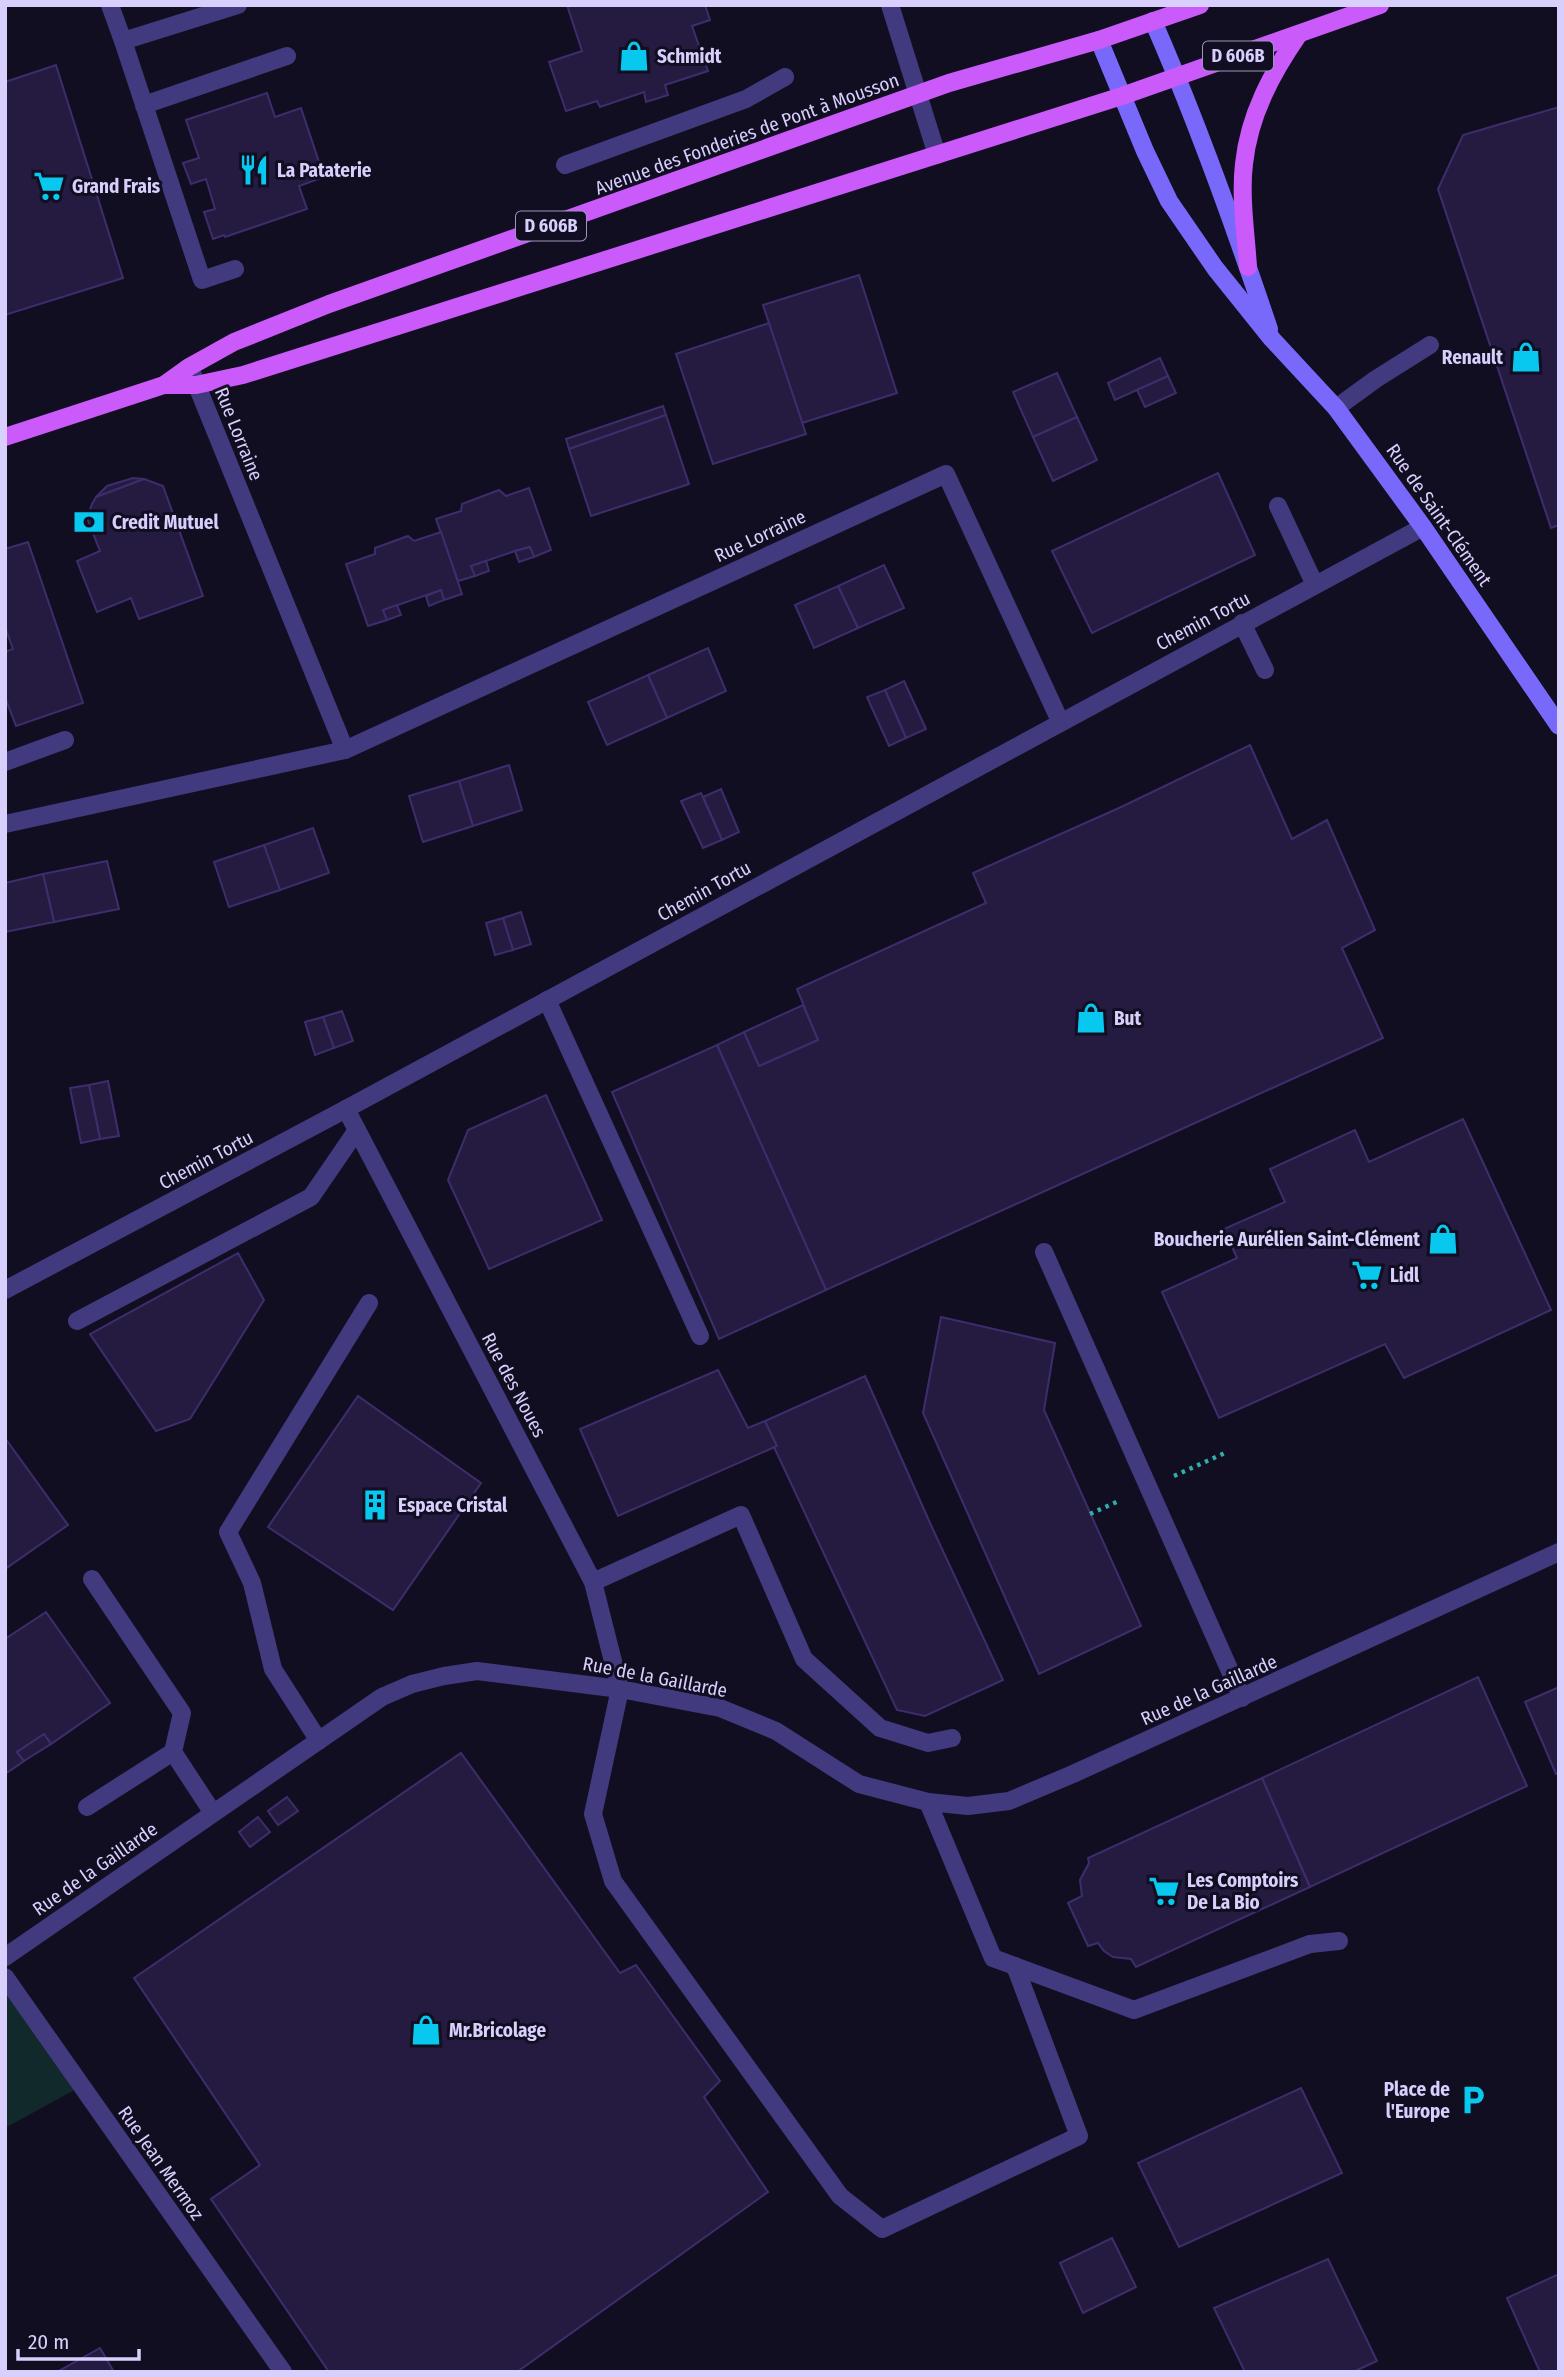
<svg xmlns="http://www.w3.org/2000/svg" width="1564" height="2377" font-family="'Fira Sans Condensed',sans-serif">
  <rect width="100%" height="100%" fill="#120e21"/>
  <!-- green -->
  <path fill="#11292a" d="M 5,1984 L 78,2088 L 5,2128 Z"/>
  <!-- building -->
  <g fill="#251b41" stroke="#3e2d6c" stroke-width="2">
    <path d="M 567,5 L 705,5 L 710,20 L 692,26 L 708,71 L 665,85 L 668,95 L 646,102 L 644,92 L 600,107 L 597,101 L 566,111 L 549,62 L 582,51 Z"/>
    <path d="M 56,65 L 123,278 L 5,315 L 5,82 Z"/>
    <path d="M 267,93 L 275,117 L 301,108 L 324,177 L 299,186 L 307,209 L 225,237 L 224,235 L 213,239 L 204,212 L 215,209 L 206,179 L 191,184 L 183,163 L 199,158 L 186,120 Z"/>
    <path d="M 1559,107 L 1559,525 L 1551,528 L 1438,189 L 1463,135 Z"/>
    <path d="M 859,275 L 897,393 L 802,423 L 763,305 Z"/>
    <path d="M 769,323 L 806,434 L 713,464 L 676,354 Z"/>
    <path d="M 1160,358 L 1168,376 L 1115,400 L 1108,383 Z"/>
    <path d="M 1057,373 L 1077,417 L 1033,437 L 1013,392 Z"/>
    <path d="M 1168,376 L 1176,393 L 1145,407 L 1137,390 Z"/>
    <path d="M 663,406 L 666,415 L 569,449 L 566,439 Z"/>
    <path d="M 666,415 L 689,484 L 591,516 L 569,449 Z"/>
    <path d="M 1077,417 L 1097,460 L 1053,481 L 1033,437 Z"/>
    <path d="M 1218,473 L 1255,555 L 1092,633 L 1052,551 Z"/>
    <path d="M 133,478 L 144,479 L 96,497 L 107,486 Z"/>
    <path d="M 144,479 L 163,486 L 203,596 L 139,619 L 131,598 L 97,612 L 77,561 L 100,551 L 87,518 L 92,504 L 96,497 Z"/>
    <path d="M 529,488 L 551,550 L 534,557 L 530,547 L 515,551 L 471,566 L 475,576 L 458,581 L 436,519 L 461,511 L 462,504 L 499,490 L 506,496 Z"/>
    <path d="M 441,532 L 462,594 L 444,600 L 441,590 L 383,610 L 387,620 L 368,626 L 346,564 L 375,554 L 375,548 L 408,536 L 414,541 Z"/>
    <path d="M 28,542 L 83,703 L 16,726 L 5,697 L 5,652 L 13,649 L 5,627 L 5,549 Z"/>
    <path d="M 530,547 L 534,557 L 519,562 L 515,551 Z"/>
    <path d="M 486,561 L 489,571 L 475,576 L 471,566 Z"/>
    <path d="M 884,565 L 904,608 L 858,628 L 838,586 Z"/>
    <path d="M 838,586 L 858,628 L 814,648 L 795,605 Z"/>
    <path d="M 441,590 L 444,600 L 429,606 L 426,596 Z"/>
    <path d="M 397,605 L 401,615 L 387,620 L 383,610 Z"/>
    <path d="M 708,648 L 726,691 L 667,718 L 648,675 Z"/>
    <path d="M 648,675 L 667,718 L 607,745 L 588,702 Z"/>
    <path d="M 904,681 L 926,729 L 906,738 L 885,690 Z"/>
    <path d="M 885,690 L 906,738 L 889,746 L 867,697 Z"/>
    <path d="M 1250,745 L 1292,839 L 1327,820 L 1375,930 L 1342,948 L 1383,1038 L 826,1290 L 717,1045 L 744,1032 L 759,1066 L 818,1040 L 797,989 L 986,903 L 973,873 L 1119,808 Z"/>
    <path d="M 509,765 L 522,810 L 473,826 L 459,781 Z"/>
    <path d="M 459,781 L 473,826 L 423,842 L 409,796 Z"/>
    <path d="M 721,789 L 739,832 L 722,840 L 703,797 Z"/>
    <path d="M 701,793 L 722,840 L 703,848 L 681,801 Z"/>
    <path d="M 313,828 L 329,873 L 280,890 L 264,845 Z"/>
    <path d="M 264,845 L 280,890 L 229,907 L 214,862 Z"/>
    <path d="M 107,861 L 119,909 L 54,922 L 43,874 Z"/>
    <path d="M 43,874 L 54,922 L 5,932 L 5,883 Z"/>
    <path d="M 521,912 L 531,944 L 513,950 L 503,918 Z"/>
    <path d="M 503,918 L 513,950 L 495,955 L 486,923 Z"/>
    <path d="M 803,1005 L 818,1040 L 759,1066 L 744,1032 Z"/>
    <path d="M 342,1011 L 353,1041 L 334,1048 L 323,1017 Z"/>
    <path d="M 323,1017 L 334,1048 L 315,1055 L 305,1022 Z"/>
    <path d="M 717,1045 L 826,1290 L 719,1339 L 612,1092 Z"/>
    <path d="M 108,1081 L 119,1136 L 100,1139 L 89,1085 Z"/>
    <path d="M 89,1085 L 100,1139 L 81,1143 L 70,1088 Z"/>
    <path d="M 546,1095 L 602,1220 L 489,1269 L 448,1180 L 468,1130 Z"/>
    <path d="M 1463,1119 L 1551,1310 L 1404,1378 L 1385,1344 L 1219,1418 L 1162,1292 L 1237,1258 L 1224,1229 L 1285,1202 L 1270,1169 L 1355,1130 L 1369,1162 Z"/>
    <path d="M 238,1253 L 264,1300 L 190,1419 L 156,1431 L 90,1334 Z"/>
    <path d="M 941,1317 L 1055,1343 L 1044,1410 L 1141,1626 L 1039,1674 L 923,1413 Z"/>
    <path d="M 718,1370 L 748,1428 L 765,1421 L 777,1446 L 618,1516 L 580,1429 Z"/>
    <path d="M 865,1376 L 930,1523 L 1003,1680 L 925,1716 L 897,1710 L 774,1447 L 777,1446 L 765,1421 Z"/>
    <path d="M 358,1396 L 481,1483 L 393,1610 L 268,1527 Z"/>
    <path d="M 5,1438 L 68,1525 L 5,1569 Z"/>
    <path d="M 46,1612 L 110,1703 L 51,1744 L 44,1734 L 17,1752 L 24,1761 L 5,1774 L 5,1639 Z"/>
    <path d="M 1478,1677 L 1527,1786 L 1310,1887 L 1262,1778 Z"/>
    <path d="M 1559,1687 L 1559,1773 L 1556,1774 L 1525,1702 Z"/>
    <path d="M 44,1734 L 51,1744 L 24,1761 L 17,1752 Z"/>
    <path d="M 461,1753 L 620,1973 L 636,1965 L 720,2081 L 704,2097 L 768,2192 L 517,2372 L 329,2372 L 211,2199 L 260,2165 L 134,1978 Z"/>
    <path d="M 1262,1778 L 1310,1887 L 1136,1967 L 1131,1959 L 1113,1957 L 1104,1951 L 1098,1943 L 1088,1946 L 1068,1903 L 1082,1896 L 1080,1880 L 1089,1863 L 1088,1858 Z"/>
    <path d="M 287,1797 L 298,1811 L 278,1825 L 268,1811 Z"/>
    <path d="M 258,1817 L 270,1832 L 250,1847 L 239,1832 Z"/>
    <path d="M 1301,2088 L 1342,2173 L 1179,2247 L 1138,2163 Z"/>
    <path d="M 1112,2238 L 1136,2287 L 1083,2313 L 1060,2263 Z"/>
    <path d="M 1328,2259 L 1377,2361 L 1353,2372 L 1245,2372 L 1214,2308 Z"/>
    <path d="M 1559,2274 L 1559,2372 L 1540,2372 L 1507,2298 Z"/>
    <path d="M 100,2348 L 114,2372 L 57,2372 Z"/>
  </g>
  <g fill="none" stroke-linecap="round" stroke-linejoin="round">
    <!-- path -->
    <g stroke="#32adae" stroke-width="4.5" stroke-dasharray="3.5 5" stroke-linecap="butt">
      <path d="M 1174,1476 L 1227,1452"/>
      <path d="M 1090,1514 L 1121,1500"/>
    </g>
    <!-- lane -->
    <g stroke="#423a7e" stroke-width="18">
      <path d="M 110,5 L 123,41 L 238,5"/>
      <path d="M 123,41 L 202,280 L 235,269"/>
      <path d="M 144,105 L 287,56"/>
      <path d="M 565,165 L 746,99 L 785,77"/>
      <path d="M 1336,408 L 1376,379 L 1430,345"/>
      <path d="M 1278,506 L 1315,585"/>
      <path d="M 1242,623 L 1265,670"/>
      <path d="M 5,762 L 65,740"/>
      <path d="M 547,1000 L 700,1336"/>
      <path d="M 1044,1252 L 1242,1698"/>
      <path d="M 77,1321 L 311,1197 L 357,1130"/>
      <path d="M 92,1579 L 182,1713 L 173,1752 L 213,1813"/>
      <path d="M 593,1582 L 741,1515 L 804,1659 L 880,1728 L 928,1743 L 952,1738"/>
      <path d="M 620,1689 L 593,1814 L 613,1881 L 840,2196 L 882,2229 L 1079,2136 L 1015,1966"/>
      <path d="M 319,1741 L 273,1669 L 252,1583 L 228,1532 L 369,1303"/>
      <path d="M 87,1807 L 173,1752"/>
      <path d="M 1310,1944 L 1339,1941"/>
    </g>
    <!-- street -->
    <g stroke="#423a7e" stroke-width="18">
      <path d="M 890,5 L 937,155"/>
      <path d="M 191,371 L 345,750"/>
      <path d="M 5,824 L 345,750 L 946,474 L 1060,721"/>
      <path d="M 346,1109 L 593,1582 L 620,1689"/>
      <path d="M 5,1290 L 346,1109 L 1423,527"/>
      <path d="M 928,1802 L 993,1958 L 1134,2010 L 1310,1944"/>
      <path d="M 5,1957 L 382,1697 L 412,1684 L 444,1676 L 477,1671 L 620,1689 L 720,1708 L 776,1731 L 859,1784 L 928,1802 L 968,1806 L 1009,1801 L 1073,1774 L 1559,1552"/>
      <path d="M 5,1977 L 283,2372"/>
    </g>
    <!-- secondary -->
    <g stroke="#7869fa" stroke-width="18">
      <path d="M 1153,21 C 1197,121 1234,225 1269,329"/>
      <path d="M 1099,40 L 1145,151 L 1169,201 L 1215,268 L 1272,339 L 1336,408 L 1423,527 L 1559,726"/>
    </g>
    <!-- primary -->
    <g stroke="#ca5afa" stroke-width="18">
      <path d="M 1248,267 C 1246,234 1240,197 1244,164 C 1249,115 1272,73 1299,34"/>
      <path d="M 164,385 L 189,367 L 234,342 L 329,304 L 949,83 L 1099,40 L 1200,5"/>
      <path d="M 5,437 L 164,385 L 196,385 L 243,375 L 1122,96 L 1380,5"/>
    </g>
  </g>
  <!-- icons -->
  <defs>
    <g id="shop-bare" transform="scale(2.415)"><path d="M-5-2.5h2.3a2.7 3.5 0 0 1 5.4 0H5L5.5 6h-11ZM-1.5-2.5h3a1.5 2.3 0 0 0-3 0Z" fill="#08c8f0" stroke="#120e21" stroke-width="2.5" paint-order="stroke"/></g>
    <g id="restaurant-bare" transform="scale(2.415)"><path d="M-5-6h1v4h1v-4h1v4h1v-4h1v5L-1.5 .5V6h-2V.5L-5-1ZM5-6V6H3V1.5H1.5Q1.5-4 5-6Z" fill="#08c8f0" stroke="#120e21" stroke-width="2.5" paint-order="stroke"/></g>
    <g id="supermarket-bare" transform="scale(2.415)"><path d="M-6-5.5h2.5l.6 2H6L4.5 2H-2.5L-4.4-4H-6ZM-1.5 3.2a1.3 1.3 0 1 0 .1 0ZM3 3.2a1.3 1.3 0 1 0 .1 0Z" fill="#08c8f0" stroke="#120e21" stroke-width="2.5" paint-order="stroke"/></g>
    <g id="bank-bare" transform="scale(2.415)"><path d="M-6-4H6V4H-6ZM0-2.3a2.3 2.3 0 1 0 0 4.6a2.3 2.3 0 1 0 0-4.6Z" fill="#08c8f0" stroke="#120e21" stroke-width="2.5" paint-order="stroke"/></g>
    <g id="building-bare" transform="scale(2.415)"><path d="M-4-6H4V6H1V3H-1V6H-4ZM-2.5-4.3h1.7v1.8h-1.7ZM.8-4.3h1.7v1.8H.8ZM-2.5-1h1.7V.8h-1.7ZM.8-1h1.7V.8H.8Z" fill="#08c8f0" stroke="#120e21" stroke-width="2.5" paint-order="stroke"/></g>
    <g id="parking-bare" transform="scale(2.415)"><path d="M-3.5-5.5H1a3.5 3.5 0 0 1 0 7H-1V5.5H-3.5ZM-1-3.4V-.6H.8a1.4 1.4 0 0 0 0-2.8Z" fill="#08c8f0" stroke="#120e21" stroke-width="2.5" paint-order="stroke"/></g>
  </defs>
  <g fill-rule="evenodd">
    <use href="#shop-bare" x="634" y="56"/>
    <use href="#restaurant-bare" x="254" y="170"/>
    <use href="#supermarket-bare" x="49" y="186"/>
    <use href="#shop-bare" x="1526" y="357"/>
    <use href="#bank-bare" x="89" y="522"/>
    <use href="#shop-bare" x="1091" y="1018"/>
    <use href="#shop-bare" x="1443" y="1239"/>
    <use href="#supermarket-bare" x="1367" y="1275"/>
    <use href="#building-bare" x="375" y="1505"/>
    <use href="#supermarket-bare" x="1164" y="1891"/>
    <use href="#shop-bare" x="426" y="2030"/>
    <use href="#parking-bare" x="1473" y="2100"/>
  </g>
  <g text-anchor="middle" dominant-baseline="central" stroke-width="6" stroke-linejoin="round" paint-order="stroke">
    <!-- shield labels -->
    <g fill="#120e21" stroke="#9d95bb" stroke-width="2">
      <rect x="1203" y="41.5" width="70" height="29" rx="5"/>
      <rect x="516" y="211.5" width="70" height="29" rx="5"/>
    </g>
    <g font-size="18" font-weight="bold" fill="#d8cffd">
      <text x="1238" y="56">D 606B</text>
      <text x="551" y="226">D 606B</text>
    </g>
    <!-- poi labels -->
    <g font-size="19" font-weight="bold" fill="#d8cffd" stroke="#120e21" text-anchor="start">
      <text x="657" y="56">Schmidt</text>
      <text x="277" y="170">La Pataterie</text>
      <text x="72" y="186">Grand Frais</text>
      <text x="1503" y="357" text-anchor="end">Renault</text>
      <text x="112" y="522">Credit Mutuel</text>
      <text x="1114" y="1018">But</text>
      <text x="1420" y="1239" text-anchor="end">Boucherie Aurélien Saint-Clément</text>
      <text x="1390" y="1275">Lidl</text>
      <text x="398" y="1505">Espace Cristal</text>
      <text x="1187" y="1880">Les Comptoirs<tspan x="1187" dy="22">De La Bio</tspan></text>
      <text x="449" y="2030">Mr.Bricolage</text>
      <text x="1450" y="2089" text-anchor="end">Place de<tspan x="1450" dy="22">l'Europe</tspan></text>
    </g>
    <!-- street labels -->
    <g font-size="19" fill="#d8cffd" stroke="#120e21">
      <text transform="translate(747 134) rotate(-20)">Avenue des Fonderies de Pont à Mousson</text>
      <text transform="translate(239 434) rotate(68)">Rue Lorraine</text>
      <text transform="translate(1439 515) rotate(55)">Rue de Saint-Clément</text>
      <text transform="translate(760 536) rotate(-25)">Rue Lorraine</text>
      <text transform="translate(1203 621) rotate(-28)">Chemin Tortu</text>
      <text transform="translate(704 891) rotate(-29)">Chemin Tortu</text>
      <text transform="translate(206 1160) rotate(-28)">Chemin Tortu</text>
      <text transform="translate(514 1385) rotate(62)">Rue des Noues</text>
      <text transform="translate(655 1677) rotate(11)">Rue de la Gaillarde</text>
      <text transform="translate(1209 1690) rotate(-24)">Rue de la Gaillarde</text>
      <text transform="translate(95 1869) rotate(-35)">Rue de la Gaillarde</text>
      <text transform="translate(161 2163) rotate(55)">Rue Jean Mermoz</text>
    </g>
  </g>
  <!-- border -->
  <rect width="1564" height="2377" fill="none" stroke="#d8cffd" stroke-width="14"/>
  <!-- scale -->
  <path d="M18 2349v10h121v-10" fill="none" stroke="#d8cffd" stroke-width="3.5"/>
  <text x="28" y="2349" font-size="21" fill="#d8cffd" stroke="#120e21" stroke-width="5" paint-order="stroke">20 m</text>
</svg>
